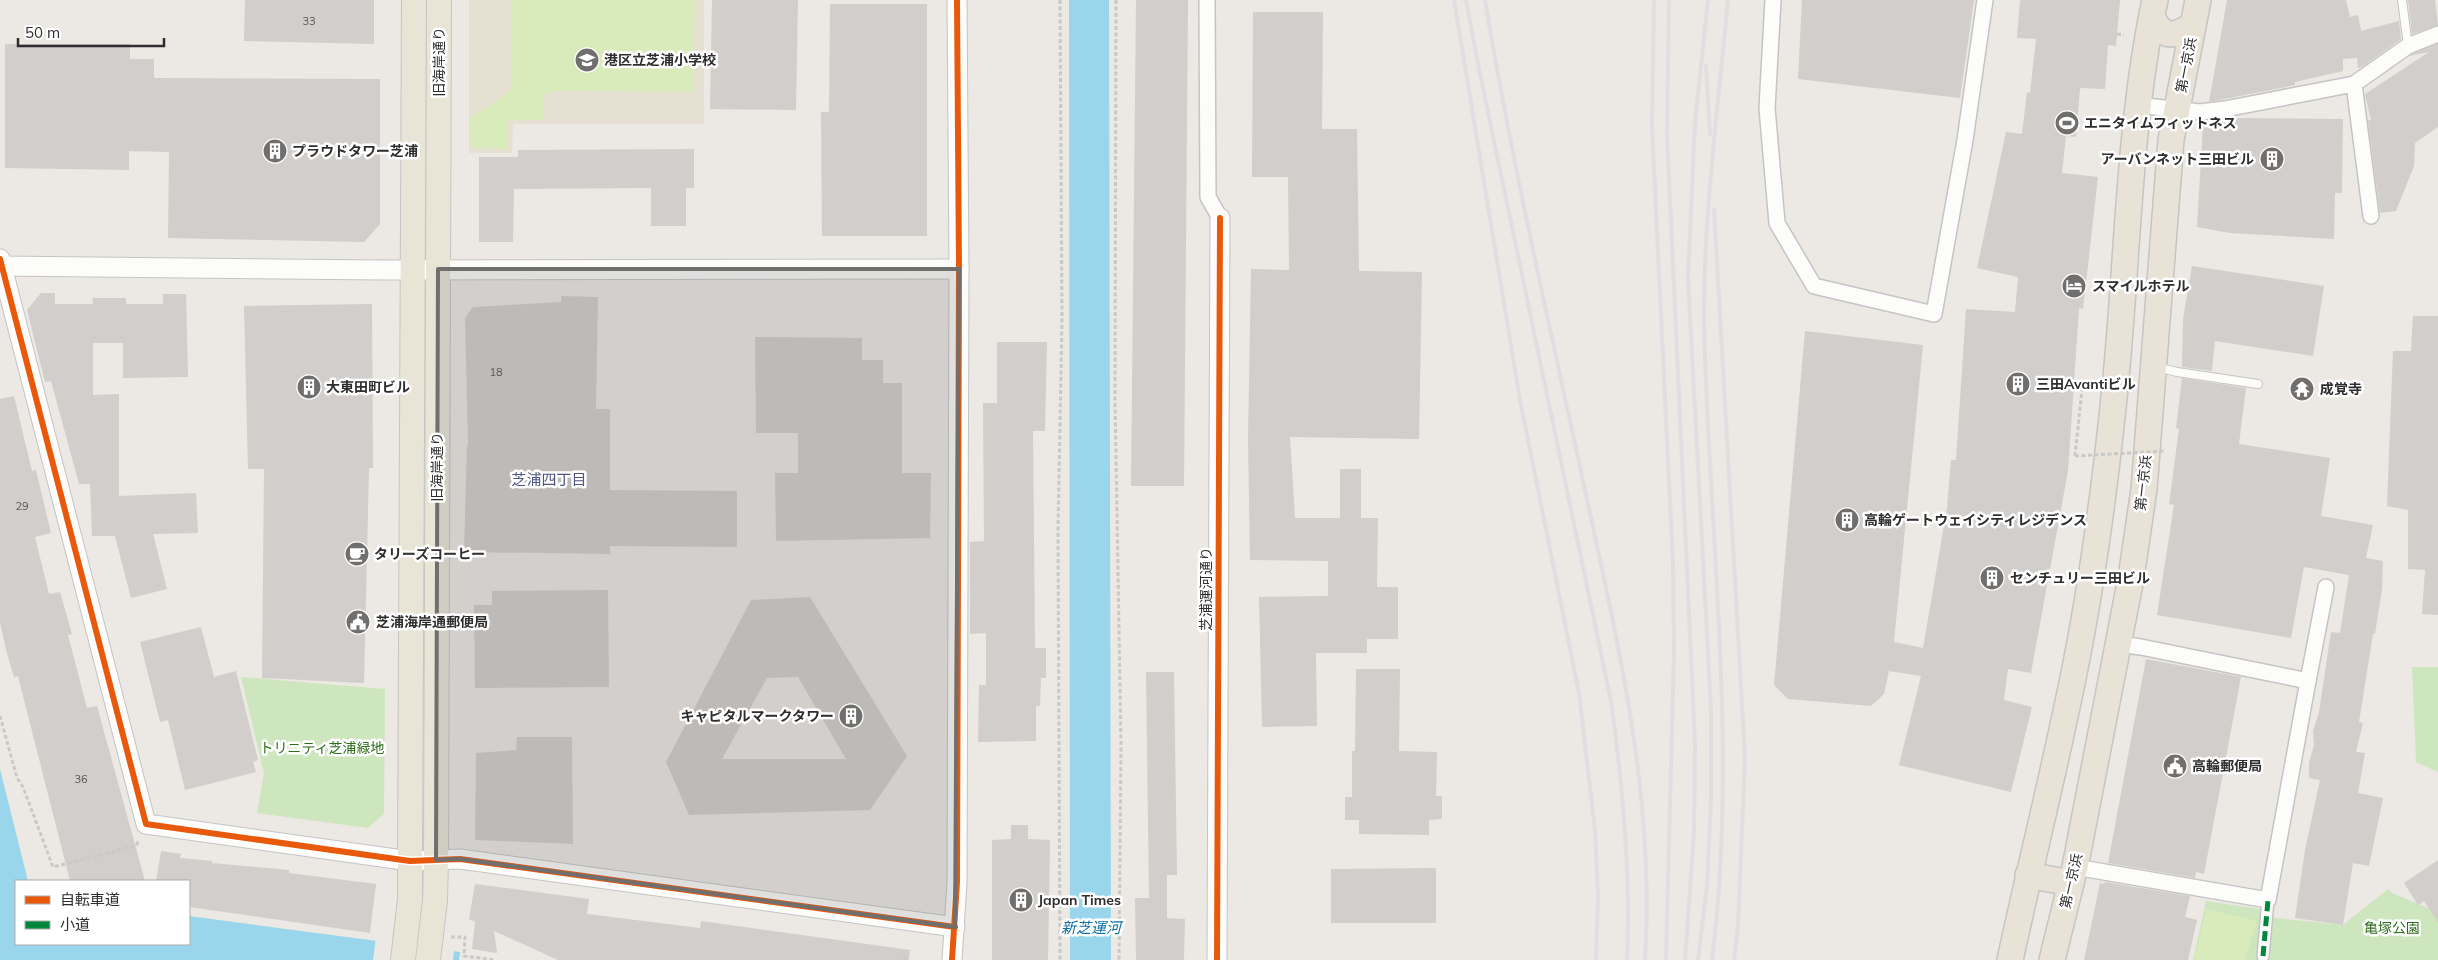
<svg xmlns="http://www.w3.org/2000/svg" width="2438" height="960" font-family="Mulish,'Noto Sans JP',sans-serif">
	<rect width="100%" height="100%" fill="#ece8e4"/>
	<polygon fill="#e6e0d3" points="469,0 704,0 704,124 513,124 512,153 469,153"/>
	<g fill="#cee6be">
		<polygon points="2412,667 2438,667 2438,772 2416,762"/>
		<polygon points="241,677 385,689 384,814 368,828 257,813 264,773"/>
		<polygon points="2388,889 2392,893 2438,912 2438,960 2193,960 2206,901 2260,909 2267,917 2343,925"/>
	</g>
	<g fill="#d9eabb">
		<polygon points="512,0 695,0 693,92 556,91 547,93 544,100 544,120 508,120 508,149 471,148 469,119 509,92 511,87"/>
		<polygon points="2206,909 2257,921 2245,960 2194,960"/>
	</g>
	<g fill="#99d6ec">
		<polygon points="1069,0 1109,0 1111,960 1070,960"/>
		<polygon points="0,769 28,881 16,881 16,944 189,944 189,916 460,952 459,960 0,960"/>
	</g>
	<polygon fill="#ece8e4" points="376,937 454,949 453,960 373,960"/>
	<g fill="#d1cecb" fill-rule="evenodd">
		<polygon points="245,0 374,0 374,44 244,41"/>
		<polygon points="712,0 798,0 796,110 710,109"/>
		<polygon points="1136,0 1188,0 1184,486 1131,486"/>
		<polygon points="1802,0 1974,0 1960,98 1798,79"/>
		<polygon points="2020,0 2120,0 2116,46 2108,45 2105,89 2080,88 2076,137 2066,136 2062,173 2098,177 2083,309 2079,308 2068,471 2031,673 2008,669 2004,700 2032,707 2011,792 1899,765 1921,676 1889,671 1884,694 1871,706 1788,699 1774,685 1805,331 1923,345 1894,642 1923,648 1947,508 1951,460 1956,460 1966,309 2015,312 2018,277 1977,268 2006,132 2022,134 2027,92 2030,93 2036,39 2017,38"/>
		<polygon points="2227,0 2346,0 2350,17 2358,15 2361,31 2399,21 2401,39 2362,67 2358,68 2357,58 2343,59 2343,71 2295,82 2295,85 2209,102"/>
		<polygon points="2408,0 2435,0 2438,25 2412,34"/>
		<polygon points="830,4 927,4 927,236 822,236 821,112 829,112"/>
		<polygon points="1253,12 1323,12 1322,129 1357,129 1359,271 1422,272 1419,439 1290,437 1295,518 1340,518 1340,469 1361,469 1361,518 1378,518 1377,587 1398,587 1398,639 1367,639 1367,653 1316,653 1317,726 1262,727 1259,597 1328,596 1328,561 1250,560 1248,439 1251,269 1289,270 1288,177 1252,177"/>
		<polygon points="5,44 130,44 130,59 154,59 154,78 380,79 380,224 364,242 168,238 169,152 129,151 129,170 5,168"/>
		<polygon points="2438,44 2438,127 2415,143 2414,166 2396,211 2380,213 2368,120 2371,120 2365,94 2429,52 2409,56 2412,54"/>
		<polygon points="2228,118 2343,119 2342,193 2335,193 2334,239 2230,233 2197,227 2203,125 2205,121"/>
		<polygon points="694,149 694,188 686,188 686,226 651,226 651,188 514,189 513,242 479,242 479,157 518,157 518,150"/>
		<polygon points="2192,266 2324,286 2313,356 2215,341 2212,371 2182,367 2183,319"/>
		<polygon points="41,293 55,293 55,304 93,304 92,298 126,298 126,304 163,304 163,294 186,294 188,377 123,378 123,343 93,343 93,395 119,394 119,496 196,493 198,533 153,534 167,589 131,598 115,536 92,536 90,484 79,484 51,381 45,382 27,310"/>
		<polygon points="561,296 598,297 596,409 610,409 610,490 737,491 737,547 610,546 610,554 464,552 467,445 468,445 465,318 473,307 561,302"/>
		<polygon points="372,304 373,468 369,468 364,683 262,678 264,469 248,469 244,306"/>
		<polygon points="2413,316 2438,316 2438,615 2422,614 2425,570 2408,569 2408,510 2387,506 2393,351 2411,351"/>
		<polygon points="755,337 862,338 862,360 883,360 883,383 902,383 902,473 931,473 930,538 776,541 775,473 798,473 798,433 756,433"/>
		<polygon points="997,342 1047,342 1045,431 1033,431 1035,648 1046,648 1046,678 1041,678 1040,706 1036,706 1036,741 978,742 979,685 986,685 986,633 970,634 970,542 984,541 983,403 997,403"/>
		<polygon points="2182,378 2246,388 2239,444 2330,458 2321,516 2373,525 2366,558 2383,561 2382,589 2375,634 2373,634 2359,722 2363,723 2356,752 2365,753 2358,793 2383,798 2369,866 2353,863 2343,925 2295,918 2305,850 2320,780 2309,778 2309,763 2314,745 2313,731 2319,712 2331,632 2340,633 2349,575 2304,567 2291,638 2157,615 2174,505 2169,504 2179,429 2176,428"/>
		<polygon points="14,396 32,471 36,470 51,533 35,537 49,594 60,592 72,634 68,635 87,708 97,706 145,881 70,881 18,676 14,677 6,650 0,622 0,399"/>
		<polygon points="608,590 609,687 475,688 474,605 492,605 492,591"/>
		<path d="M810,597l97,159 -37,54 -181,5 -23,-53 85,-162zM798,677l48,82h-124l45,-81z"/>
		<polygon points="201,627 214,677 236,671 258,760 253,762 256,772 185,790 168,720 160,722 140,642"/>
		<polygon points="2146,659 2241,677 2204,874 2196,872 2195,878 2108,863"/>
		<polygon points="1356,669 1400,669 1399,751 1437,752 1436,796 1442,796 1442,819 1429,820 1429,835 1359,834 1359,820 1345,820 1345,797 1352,797 1352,751 1355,751"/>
		<polygon points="1146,672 1174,672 1177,875 1167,875 1167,918 1185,919 1184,960 1136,960 1135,898 1149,898"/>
		<polygon points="517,737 572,737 573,844 475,840 476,753 516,750"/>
		<polygon points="1011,825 1028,825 1028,839 1050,840 1048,960 992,960 992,840 1011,839"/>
		<polygon points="161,851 181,854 180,858 212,861 212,863 289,870 289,873 376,884 370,933 189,907 189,881 156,881"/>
		<polygon points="2438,860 2438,922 2424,901 2418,905 2404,883"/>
		<polygon points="1436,868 1436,923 1331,923 1331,869"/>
		<polygon points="2105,882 2190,896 2185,917 2197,920 2188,960 2084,960 2100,883 2104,884"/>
		<polygon points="475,884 589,899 587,914 700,928 701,921 910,950 909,960 558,960 494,931 497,953 472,949 475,922 469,919"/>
	</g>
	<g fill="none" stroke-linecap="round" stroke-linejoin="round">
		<defs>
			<g id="service">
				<polyline points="2402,0 2408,46"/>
				<polyline points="2156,367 2177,372 2258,384"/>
			</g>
			<polyline id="pedestrian" points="2263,956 2268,900"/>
			<g id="minor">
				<polyline points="1207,0 1208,197 1220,218"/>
				<polyline points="1773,0 1767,108 1777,223 1814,286 1934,314 1965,140 1985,0"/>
				<polyline points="2354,84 2371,216"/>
				<polyline points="2137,105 2200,112 2225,109 2354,84 2408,46 2438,34"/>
				<polyline points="2308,681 2326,587"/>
				<polyline points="2075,867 2268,900 2308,681 2141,647 2118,644"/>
			</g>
			<g id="tertiary">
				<polyline points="0,259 146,824 410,861 460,859 955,927"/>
				<polyline points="0,266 384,270 959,269"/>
				<polyline points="952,960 957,882 959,269 957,0"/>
				<polyline points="1217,960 1220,218"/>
			</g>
			<g id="primary">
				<polyline points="403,960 410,899 410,861 414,0"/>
				<polyline points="428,960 435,900 436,860 439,0"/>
			</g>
			<g id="trunk">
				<path d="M2152,18c12,21 22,19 41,7"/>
				<polyline points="2028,875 2071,883"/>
				<path d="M2010,960c20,-92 43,-184 62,-277 20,-96 33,-196 43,-295 13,-129 13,-260 40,-388"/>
				<polyline points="2052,960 2075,867 2131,578 2144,489 2171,140 2198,0"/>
			</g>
		</defs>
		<use href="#service" stroke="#c5c4c5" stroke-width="10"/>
		<use href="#pedestrian" stroke="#c5c4c5" stroke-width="14"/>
		<use href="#minor" stroke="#c5c4c5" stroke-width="18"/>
		<use href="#tertiary" stroke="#c5c4c5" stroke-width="21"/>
		<use href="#primary" stroke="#c6c5c4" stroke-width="26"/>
		<use href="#trunk" stroke="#c6c5c4" stroke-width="28"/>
		<g stroke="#c9c9c8" stroke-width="3" stroke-dasharray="4 2.5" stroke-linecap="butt">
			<polyline points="1060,0 1062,320 1058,530 1060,960"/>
			<polyline points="1116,0 1115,398 1121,746 1119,960"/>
			<polyline points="2117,34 2124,35"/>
			<polyline points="2075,456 2082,389 2088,389"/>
			<polyline points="0,716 17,778 23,787 53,867 136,846 139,840"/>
			<polyline points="451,937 465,937 464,956 495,960"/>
			<polyline points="905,960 905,956"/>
		</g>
		<use href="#service" stroke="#fcfcfb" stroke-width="8"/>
		<use href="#pedestrian" stroke="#fcfcfb" stroke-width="11"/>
		<use href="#minor" stroke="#fcfcfb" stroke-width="15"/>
		<use href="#tertiary" stroke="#fcfcfb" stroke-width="19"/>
		<use href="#primary" stroke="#e8e4d6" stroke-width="24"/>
		<use href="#trunk" stroke="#e9e2d6" stroke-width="25"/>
		<g stroke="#dfdfe1" stroke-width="4">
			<polyline points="1454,0 1520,400 1579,693 1595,830 1598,895 1596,960"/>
			<path d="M1466,0l13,69 132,632c12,86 20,172 16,259"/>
			<path d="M1485,0c28,169 67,336 103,504 33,154 67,297 57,456"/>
			<polyline points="1654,0 1652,127 1673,564 1674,651 1666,960"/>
			<polyline points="1669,0 1667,135 1695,744 1694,833 1685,960"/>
			<polyline points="1706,66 1710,134"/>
			<polyline points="1714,209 1745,758 1738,927 1734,960"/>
			<polyline points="1698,960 1707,885 1711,801 1711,710 1688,278 1695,122 1708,0"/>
			<path d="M1712,960c25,-200 0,-403 -7,-603 -5,-120 12,-238 23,-357"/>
		</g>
		<polyline stroke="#c9c9c8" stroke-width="3" stroke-dasharray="4 2.5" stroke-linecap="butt" points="2075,456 2165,451"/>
		<polyline stroke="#00873e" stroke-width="5" stroke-dasharray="10 5" stroke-linecap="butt" points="2263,956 2268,900"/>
		<defs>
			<g id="cycleway">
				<polyline points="0,259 146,824 410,861 460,859 955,927"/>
				<polyline points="952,960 957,882 959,269 957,0"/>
				<polyline points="1217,960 1220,218"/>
			</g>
		</defs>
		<use href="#cycleway" stroke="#fff" stroke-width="9"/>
		<use href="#cycleway" stroke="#e8590c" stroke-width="6"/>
	</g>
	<path fill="#706f6e" fill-opacity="0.2" stroke="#706f6e" stroke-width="4" stroke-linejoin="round" d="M438,269h521l-4,658 -495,-68 -24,1z"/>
	<defs>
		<symbol id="school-disc" viewBox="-11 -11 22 22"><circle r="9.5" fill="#706f6e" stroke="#fff"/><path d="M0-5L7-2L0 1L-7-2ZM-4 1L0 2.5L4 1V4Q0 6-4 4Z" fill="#fff"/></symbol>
		<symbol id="stadium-disc" viewBox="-11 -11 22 22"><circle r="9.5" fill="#706f6e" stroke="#fff"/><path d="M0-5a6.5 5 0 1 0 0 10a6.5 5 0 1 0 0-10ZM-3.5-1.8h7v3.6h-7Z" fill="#fff"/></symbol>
		<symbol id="building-disc" viewBox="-11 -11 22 22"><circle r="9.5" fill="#706f6e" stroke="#fff"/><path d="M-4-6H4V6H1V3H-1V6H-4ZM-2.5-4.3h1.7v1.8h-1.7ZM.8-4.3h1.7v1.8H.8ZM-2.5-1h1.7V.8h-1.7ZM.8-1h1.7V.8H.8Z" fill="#fff"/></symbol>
		<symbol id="hotel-disc" viewBox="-11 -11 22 22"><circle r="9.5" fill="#706f6e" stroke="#fff"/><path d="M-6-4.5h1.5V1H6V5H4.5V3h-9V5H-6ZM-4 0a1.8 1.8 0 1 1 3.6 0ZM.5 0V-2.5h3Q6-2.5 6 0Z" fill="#fff"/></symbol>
		<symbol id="temple-disc" viewBox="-11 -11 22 22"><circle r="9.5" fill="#706f6e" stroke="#fff"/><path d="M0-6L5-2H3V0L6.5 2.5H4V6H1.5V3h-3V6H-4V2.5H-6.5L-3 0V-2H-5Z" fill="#fff"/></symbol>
		<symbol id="cafe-disc" viewBox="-11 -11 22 22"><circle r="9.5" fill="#706f6e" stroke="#fff"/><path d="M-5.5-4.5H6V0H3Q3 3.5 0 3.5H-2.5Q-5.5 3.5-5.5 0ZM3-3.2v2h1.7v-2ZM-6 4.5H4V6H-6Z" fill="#fff"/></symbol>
		<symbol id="civic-disc" viewBox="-11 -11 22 22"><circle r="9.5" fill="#706f6e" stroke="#fff"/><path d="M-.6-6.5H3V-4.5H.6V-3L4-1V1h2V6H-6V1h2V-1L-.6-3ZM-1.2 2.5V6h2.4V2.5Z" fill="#fff"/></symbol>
	</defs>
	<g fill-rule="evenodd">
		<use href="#school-disc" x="573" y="46" width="28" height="28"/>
		<use href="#stadium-disc" x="2053" y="109" width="28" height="28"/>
		<use href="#building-disc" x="261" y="137" width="28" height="28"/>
		<use href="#building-disc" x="2258" y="145" width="28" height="28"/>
		<use href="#hotel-disc" x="2060" y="272" width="28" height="28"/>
		<use href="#building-disc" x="2004" y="370" width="28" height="28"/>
		<use href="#building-disc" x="295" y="373" width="28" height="28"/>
		<use href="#temple-disc" x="2288" y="375" width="28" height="28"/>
		<use href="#building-disc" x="1833" y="506" width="28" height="28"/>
		<use href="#cafe-disc" x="343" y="540" width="28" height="28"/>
		<use href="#building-disc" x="1978" y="564" width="28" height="28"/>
		<use href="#civic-disc" x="344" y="608" width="28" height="28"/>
		<use href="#building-disc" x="837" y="702" width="28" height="28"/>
		<use href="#civic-disc" x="2161" y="752" width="28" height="28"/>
		<use href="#building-disc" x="1007" y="886" width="28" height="28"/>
	</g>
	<g text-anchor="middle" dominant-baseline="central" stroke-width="5" stroke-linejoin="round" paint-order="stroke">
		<g font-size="11" fill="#585857">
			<text x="309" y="21">33</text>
			<text x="496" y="372">18</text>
			<text x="22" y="506">29</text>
			<text x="81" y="779">36</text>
		</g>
		<g font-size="14" font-weight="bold" fill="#2e2e2e" stroke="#fff" text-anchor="start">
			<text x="604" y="60">港区立芝浦小学校</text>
			<text x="2084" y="123">エニタイムフィットネス</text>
			<text x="292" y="151">プラウドタワー芝浦</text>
			<text x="2254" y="159" text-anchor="end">アーバンネット三田ビル</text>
			<text x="2092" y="286">スマイルホテル</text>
			<text x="2036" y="384">三田Avantiビル</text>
			<text x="326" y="387">大東田町ビル</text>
			<text x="2320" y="389">成覚寺</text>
			<text x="1864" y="520">高輪ゲートウェイシティレジデンス</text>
			<text x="374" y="554">タリーズコーヒー</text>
			<text x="2010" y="578">センチュリー三田ビル</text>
			<text x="376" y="622">芝浦海岸通郵便局</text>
			<text x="834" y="716" text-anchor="end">キャピタルマークタワー</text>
			<text x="2192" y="766">高輪郵便局</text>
			<text x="1038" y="900">Japan Times</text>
		</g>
		<g font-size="14" fill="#2e2e2e" stroke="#fff">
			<text transform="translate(439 62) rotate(-90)">旧海岸通り</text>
			<text transform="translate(2186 65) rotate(-79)">第一京浜</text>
			<text transform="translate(437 467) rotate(-90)">旧海岸通り</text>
			<text transform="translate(2143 483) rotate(-84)">第一京浜</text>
			<text transform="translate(1206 589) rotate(-90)">芝浦運河通り</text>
			<text transform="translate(2071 881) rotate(-77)">第一京浜</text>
		</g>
		<g font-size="14" fill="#2c6e1b" stroke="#fff">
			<text x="322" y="748">トリニティ芝浦緑地</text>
			<text x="2392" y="928">亀塚公園</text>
		</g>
		<g font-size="15" fill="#4d5680" stroke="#fff">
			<text x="549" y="479">芝浦四丁目</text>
		</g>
		<g font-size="15" font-style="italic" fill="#0d6fa3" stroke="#fff">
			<text x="1091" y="927">新芝運河</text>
		</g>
	</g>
	<rect x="15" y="880" width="175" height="65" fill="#ffffff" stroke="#ababab"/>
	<rect x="25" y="896" width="25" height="8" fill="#e8590c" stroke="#ababab"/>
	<text x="60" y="905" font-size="15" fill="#2e2e2e">自転車道</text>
	<rect x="25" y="921" width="25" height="8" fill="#00873e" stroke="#ababab"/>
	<text x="60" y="930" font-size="15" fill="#2e2e2e">小道</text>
	<path d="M18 38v8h146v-8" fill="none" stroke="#2e2e2e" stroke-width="2.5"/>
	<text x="25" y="38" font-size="15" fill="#2e2e2e" stroke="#ffffff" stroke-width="4" paint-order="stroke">50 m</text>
</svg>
